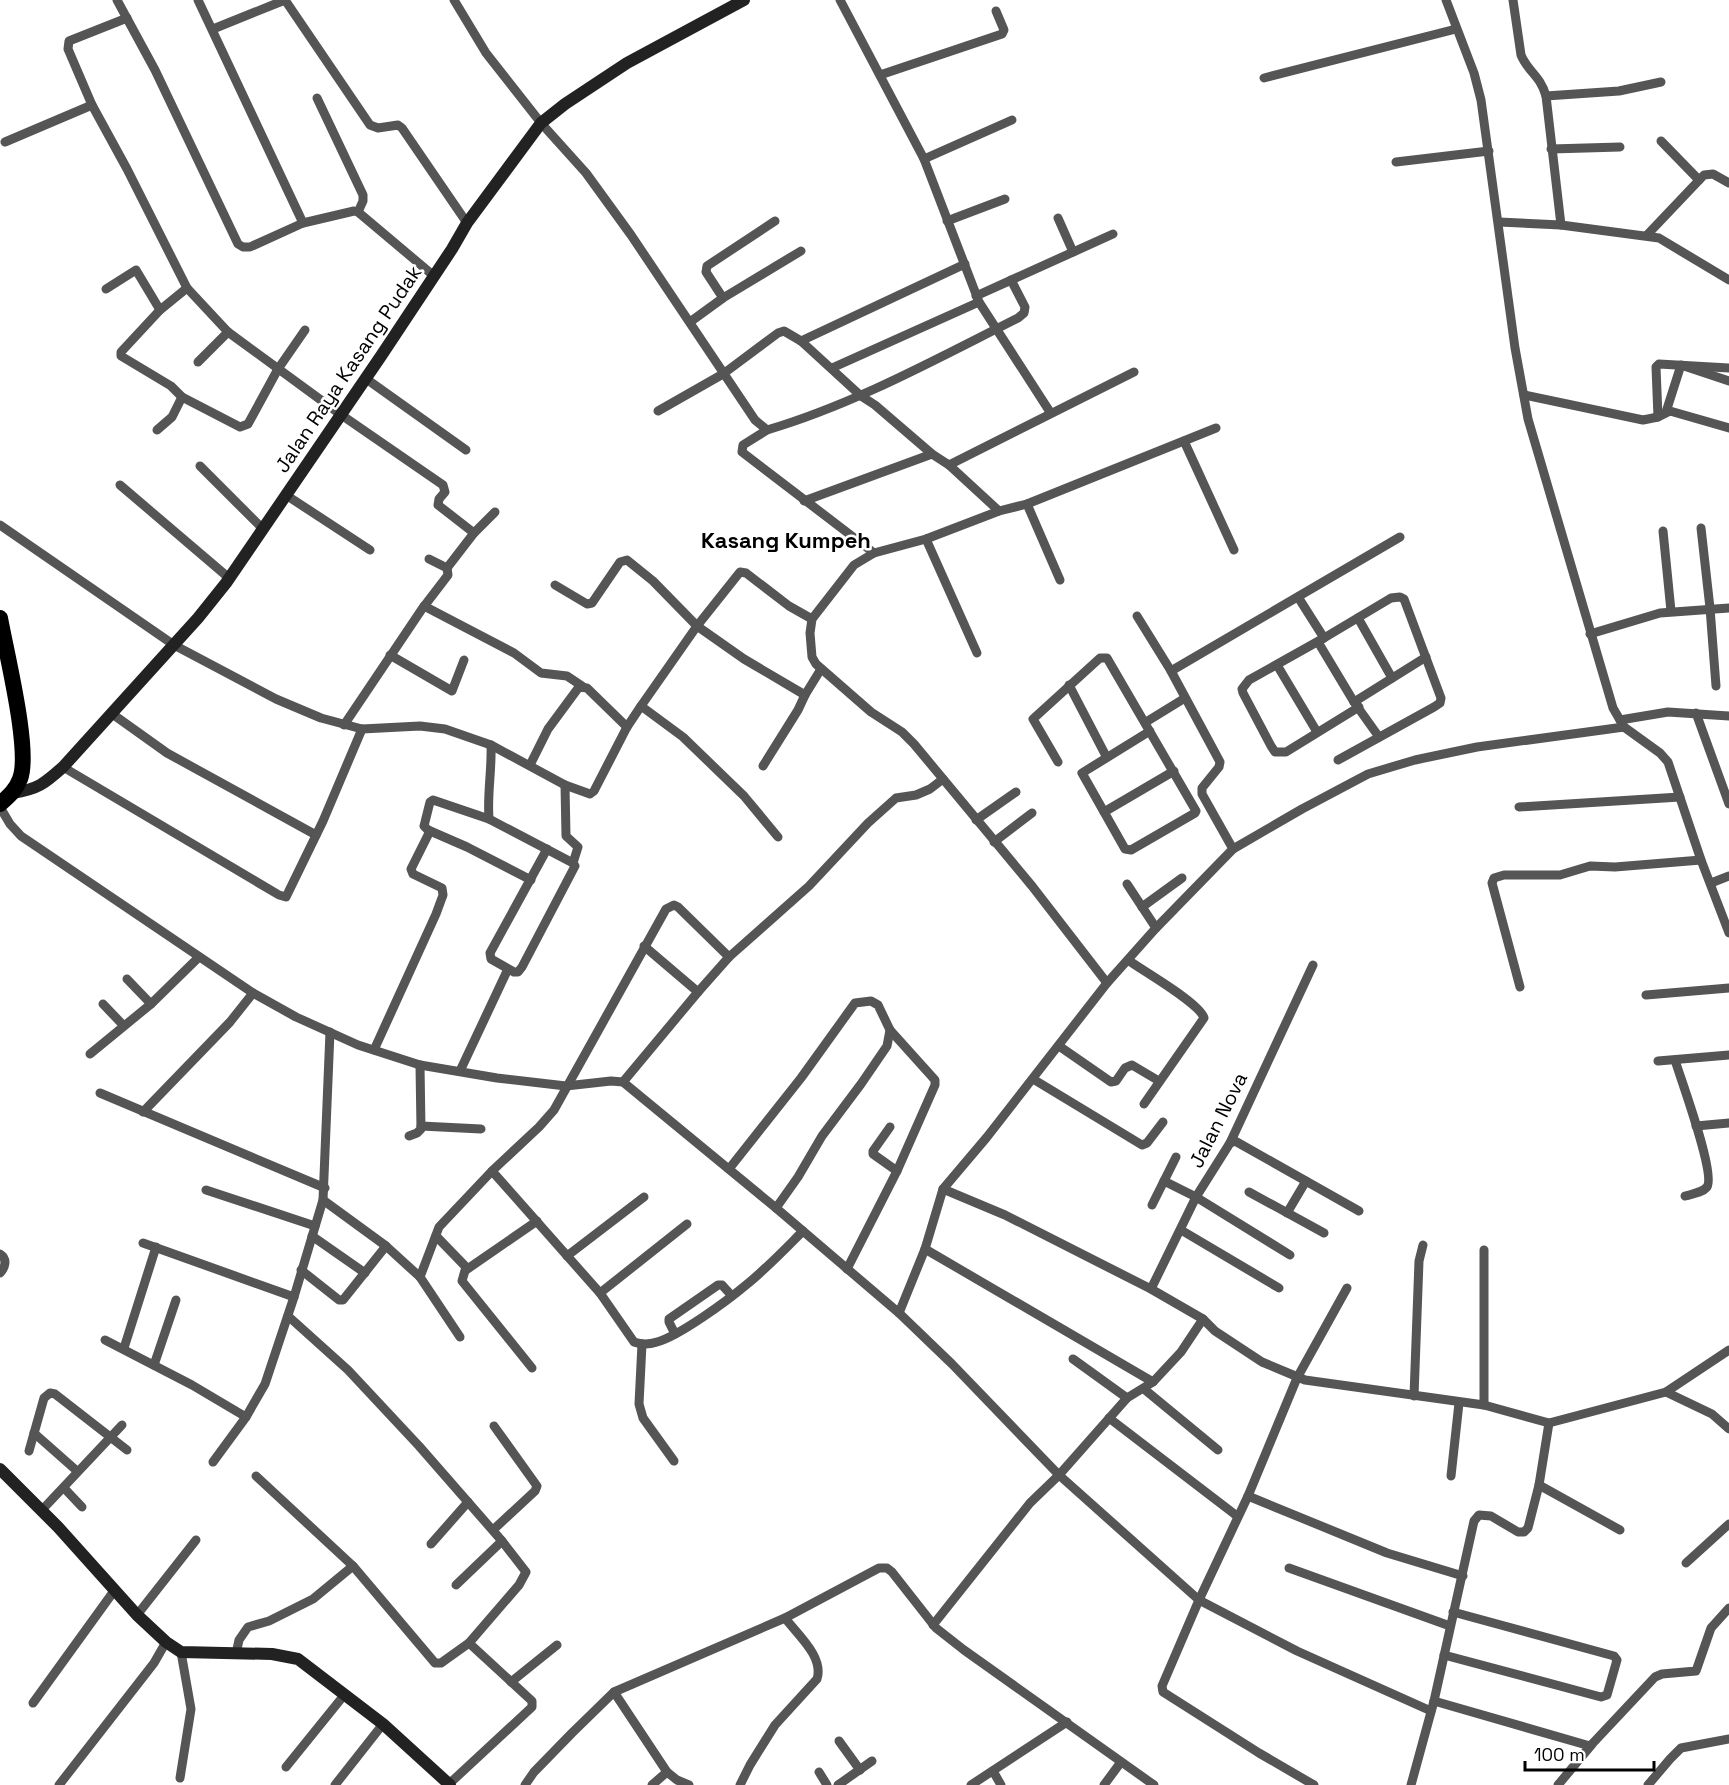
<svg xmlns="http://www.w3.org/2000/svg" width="1729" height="1785" font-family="'Space Grotesk',sans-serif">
	<rect width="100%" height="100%" fill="#fff"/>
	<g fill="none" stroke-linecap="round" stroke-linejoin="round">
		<g stroke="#555" stroke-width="9">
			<polyline points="117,0 155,70 238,244 243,247 250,247 303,223 354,211 358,212 434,276"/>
			<polyline points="198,0 303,223"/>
			<path d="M454,0l32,53 55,70 45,50 45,62 124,185 12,10c88,-26 169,-71 251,-112l6,-5 1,-6 -14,-27"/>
			<polyline points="840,0 924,159 979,302 1050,412"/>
			<polyline points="1446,0 1474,73 1481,100 1515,348 1528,419 1613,708 1624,727"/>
			<path d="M1513,0l8,55c7,17 19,20 25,41l15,129"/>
			<polyline points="127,18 69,41 68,49 92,105 127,169 187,288 228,332 340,414 443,485 445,492 439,499 438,505 474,533"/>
			<polyline points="213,29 285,0 370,125 378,128 398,125 402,128 467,223"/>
			<polyline points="880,75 1002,34 1004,30 996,11"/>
			<polyline points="1264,78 1456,29"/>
			<polyline points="1546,96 1619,91 1661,82"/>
			<polyline points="317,98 363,195 363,201 358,212"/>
			<polyline points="1661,141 1699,180"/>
			<polyline points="5,142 92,105"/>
			<polyline points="1551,149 1620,147"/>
			<polyline points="924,159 1012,120"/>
			<polyline points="1396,162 1489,151"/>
			<polyline points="1058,218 1073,252"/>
			<polyline points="947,221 1005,199"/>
			<polyline points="1499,222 1561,225 1659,238 1729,280"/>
			<polyline points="1647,235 1704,175 1713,174 1729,183"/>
			<polyline points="187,288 160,310 121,352 121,356 171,386 182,397 240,427 248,424 278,369 305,330"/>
			<polyline points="106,289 136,270 160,310"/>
			<polyline points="976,296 1113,234"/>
			<polyline points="723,298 706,272 707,266 775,221"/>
			<polyline points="690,322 723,298 801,251"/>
			<polyline points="801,341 965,264"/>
			<polyline points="198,362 228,332"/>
			<polyline points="832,368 979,302"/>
			<polyline points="365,378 466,450"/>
			<polyline points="1524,395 1643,420 1658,417 1670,411 1729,428"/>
			<polyline points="658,411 723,374 778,333 784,331 801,341 861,396 875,405 932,454 949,465 999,511"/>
			<polyline points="1666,412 1681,365 1729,381"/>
			<polyline points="1658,417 1656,367 1659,364 1729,368"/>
			<polyline points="157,430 172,417 182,397"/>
			<polyline points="767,430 743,445 742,452 874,553"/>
			<polyline points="1184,441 1234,550"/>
			<polyline points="949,465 1134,372"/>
			<polyline points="200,466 263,529"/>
			<polyline points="120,485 229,578"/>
			<polyline points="286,495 370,550"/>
			<polyline points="804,501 932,454"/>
			<polyline points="1027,504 1060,580"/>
			<polyline points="0,525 174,645 276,699 321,718 362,729 420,726 445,729 491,745 565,785 590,794 594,791 627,727 641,706"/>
			<polyline points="1701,528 1710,608 1716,686"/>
			<polyline points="1663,531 1671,611"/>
			<polyline points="926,539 977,653"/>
			<polyline points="447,568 474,533 495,512"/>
			<polyline points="555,585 587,604 592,603 620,562 627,560 653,581 697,626 744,659 805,695 821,669"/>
			<polyline points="1298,597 1324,638 1249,680 1242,689 1243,693 1271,746 1275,752 1286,752 1359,707"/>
			<polyline points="424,606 514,653 541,673 567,676 582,686"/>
			<polyline points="1137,616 1171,671"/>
			<polyline points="1358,618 1392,678"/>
			<polyline points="1590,634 1660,613 1729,608"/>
			<polyline points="1324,638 1391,598 1400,597 1404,599 1441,698 1440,703 1434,707 1338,760"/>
			<polyline points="1318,642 1354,702 1379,737"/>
			<polyline points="390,655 452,691 464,660"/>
			<polyline points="1277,665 1317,732"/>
			<polyline points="1069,685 1106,756"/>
			<polyline points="1354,702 1426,657"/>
			<polyline points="111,713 167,753 316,835"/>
			<polyline points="1696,713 1729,804"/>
			<polyline points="1620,720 1668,712 1729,716"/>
			<polyline points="1146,722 1185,698"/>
			<polyline points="344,725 422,609 448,575 447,568 429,559"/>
			<polyline points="1058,762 1033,719 1100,658 1107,658 1196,811 1195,813 1131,850 1125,849 1082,773 1150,731"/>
			<polyline points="530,765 548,729 579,687 587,688 627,727"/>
			<polyline points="763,766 798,710 805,695"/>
			<polyline points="63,767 279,895 286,897 323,821 362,729"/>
			<polyline points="0,807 10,824 21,836 253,993 296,1017 358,1045 420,1065 497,1078 566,1086 611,1081 623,1082 776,1208 899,1313 952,1364 1059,1475 1199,1600 1162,1686 1163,1692 1259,1753 1314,1785"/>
			<polyline points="1519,807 1680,797"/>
			<polyline points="1104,812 1174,771"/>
			<path d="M489,819c-2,-25 3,-49 2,-74"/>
			<polyline points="976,820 1016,792"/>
			<polyline points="778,837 744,796 683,737 641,706 697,626 740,572 746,573 789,606 812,619"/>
			<polyline points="994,842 1032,813"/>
			<polyline points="547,849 490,953 491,959 514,972 518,972 522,967 575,866 573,863 578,847 566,836 565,785"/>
			<polyline points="1233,849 1202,794 1202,788 1219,767 1220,762 1171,671 1400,537"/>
			<polyline points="531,880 467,847 428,830 424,826 430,802 433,800 489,819 573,863"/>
			<polyline points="1711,883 1729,876"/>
			<polyline points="1127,884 1156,928"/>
			<polyline points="1142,907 1182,878"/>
			<polyline points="644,946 698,992"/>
			<path d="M729,957l-51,-50 -4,-2 -8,4 -112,201 -15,17 -47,44 108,122 34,49c8,3 14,3 23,0 22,-6 70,-41 89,-57 20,-16 39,-36 57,-54"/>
			<path d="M1128,960c15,11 72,43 76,58l-60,86"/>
			<polyline points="127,979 151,1004"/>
			<polyline points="1107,983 1032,886 914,744 902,732 871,712 816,664 812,657 810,633 812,619 854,565 874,553 926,539 999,511 1027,504 1216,428"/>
			<polyline points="1520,987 1492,883 1494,878 1504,875 1560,875 1590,866 1615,867 1701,860"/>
			<polyline points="1646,995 1729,988"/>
			<polyline points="103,1004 123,1025"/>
			<polyline points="890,1030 935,1080 935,1085 897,1171"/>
			<polyline points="1059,1046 1111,1082 1116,1081 1125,1068 1132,1065 1159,1081"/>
			<polyline points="374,1050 436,914 443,895 442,888 413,874 411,869 430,831"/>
			<polyline points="90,1054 151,1004 199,957"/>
			<path d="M1675,1060c6,20 41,114 32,127 -5,6 -15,7 -22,9"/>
			<polyline points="1658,1061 1729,1055"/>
			<polyline points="460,1071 508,969"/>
			<polyline points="1033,1079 1142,1145 1147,1143 1163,1122"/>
			<polyline points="623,1082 698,992 729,957 809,886 868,823 896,798 916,795 930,789 943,779"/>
			<polyline points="100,1093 325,1188"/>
			<polyline points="143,1112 230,1022 253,993"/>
			<polyline points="421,1126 481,1129"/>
			<polyline points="1696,1126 1729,1123"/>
			<polyline points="409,1136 417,1133 421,1129 420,1065"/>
			<polyline points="1230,1143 1235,1141 1359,1211"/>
			<polyline points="729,1169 801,1078 855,1003 871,1001 878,1005 890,1030 887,1046 861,1084 822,1136 798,1177 776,1208"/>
			<polyline points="1164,1181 1196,1197 1290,1255"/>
			<polyline points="943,1189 1005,1215 1151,1289 1203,1319 1215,1331 1262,1362 1305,1380 1484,1405 1549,1423 1666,1392 1729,1350"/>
			<polyline points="206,1190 315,1226"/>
			<polyline points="1249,1192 1324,1233"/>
			<polyline points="1152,1205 1176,1157"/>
			<polyline points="1287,1213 1306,1181"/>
			<polyline points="1181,1230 1279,1288"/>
			<polyline points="312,1236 365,1273"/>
			<polyline points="436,1236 466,1267 462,1281 532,1368"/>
			<polyline points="143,1243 294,1297"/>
			<polyline points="386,1246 420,1277 439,1227 492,1171"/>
			<polyline points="925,1249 1153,1382"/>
			<polyline points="1484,1250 1484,1405"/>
			<path d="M0,1254c8,5 5,14 0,19"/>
			<polyline points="567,1256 644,1197"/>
			<polyline points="847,1269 897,1171 873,1154 873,1151 890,1127"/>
			<polyline points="301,1270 339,1300 343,1300 386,1246 323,1200"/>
			<polyline points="466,1270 537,1221"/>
			<polyline points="420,1277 460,1337"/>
			<polyline points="1347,1288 1297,1378 1248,1496 1199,1600 1297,1651 1431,1711"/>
			<polyline points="1151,1289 1196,1197 1230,1143 1313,965"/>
			<polyline points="600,1293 687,1224"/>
			<polyline points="899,1313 925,1249 943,1189 987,1137 1107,983 1156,928 1233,849 1302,809 1368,774 1415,760 1477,747 1624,727 1660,753 1668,762 1701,860 1729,933"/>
			<polyline points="288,1316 348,1370 419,1446 502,1541 526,1572 519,1585 469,1643 532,1701 532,1707 449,1784"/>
			<polyline points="675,1334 669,1322 669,1319 718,1285 722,1285 732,1296"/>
			<polyline points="105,1340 192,1385 246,1417"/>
			<polyline points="642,1344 639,1404 643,1418 674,1461"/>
			<polyline points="124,1348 156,1247"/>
			<polyline points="1073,1359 1127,1398"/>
			<polyline points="154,1365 176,1300"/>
			<polyline points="1144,1389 1218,1450"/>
			<polyline points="1666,1392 1712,1414 1729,1429"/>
			<polyline points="1414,1396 1419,1261 1423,1245"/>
			<polyline points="1109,1418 1237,1516"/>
			<polyline points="34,1433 77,1471"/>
			<polyline points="29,1451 44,1398 50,1393 55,1394 127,1450"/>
			<polyline points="213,1462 246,1417 265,1384 294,1297 323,1200 330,1032"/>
			<polyline points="256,1476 353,1566 435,1663 441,1663 469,1643"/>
			<polyline points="1451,1476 1459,1403"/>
			<polyline points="1539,1485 1620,1530"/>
			<polyline points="64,1488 82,1507"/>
			<polyline points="1248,1496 1387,1553 1463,1576"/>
			<polyline points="41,1511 122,1425"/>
			<polyline points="493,1530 535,1491 537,1486 494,1426"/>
			<polyline points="431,1544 468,1502"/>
			<polyline points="1686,1563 1729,1524"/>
			<polyline points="1289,1568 1450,1626"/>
			<polyline points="456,1585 502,1541"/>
			<polyline points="137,1615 196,1540"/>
			<polyline points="933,1625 1030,1503 1059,1475 1127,1398 1153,1382 1181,1352 1203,1319"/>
			<polyline points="236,1654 239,1640 248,1627 269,1621 313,1599 353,1566"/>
			<polyline points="1444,1655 1601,1697 1607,1695 1617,1660 1614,1656 1453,1612"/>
			<polyline points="511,1682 557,1645"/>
			<polyline points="614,1692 667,1772 677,1780 689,1785"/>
			<polyline points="1434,1701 1590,1746"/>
			<polyline points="33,1703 114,1591"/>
			<polyline points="839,1741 860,1770"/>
			<polyline points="286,1767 345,1694"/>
			<polyline points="993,1771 1001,1785"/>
			<polyline points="819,1772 827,1785"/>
			<polyline points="180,1778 191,1709 181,1652"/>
			<polyline points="59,1785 154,1663 166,1642"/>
			<polyline points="335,1785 383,1724"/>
			<polyline points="525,1785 534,1772 572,1733 614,1692 785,1618 879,1568 887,1568 892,1572 936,1628 964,1650 1154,1785"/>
			<polyline points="652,1785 667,1772"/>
			<path d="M740,1785l10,-20 25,-40 42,-46c7,-22 -19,-44 -32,-61"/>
			<polyline points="838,1785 872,1761"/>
			<polyline points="971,1785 1067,1722"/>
			<polyline points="1104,1785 1121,1762"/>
			<polyline points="1411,1785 1434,1701 1474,1521 1479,1515 1491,1516 1518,1532 1524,1532 1528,1528 1539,1485 1549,1423"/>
			<polyline points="1558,1785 1593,1743 1655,1677 1662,1674 1696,1671 1711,1628 1729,1608"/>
			<polyline points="1648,1785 1670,1759 1681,1748 1729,1739"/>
		</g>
		<g stroke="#222" stroke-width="12">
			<path d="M13,793c25,-4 31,-9 50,-26l135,-149 28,-35 155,-227 71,-107 15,-26 74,-100 24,-19 62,-41 117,-63"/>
			<polyline points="0,1469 58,1527 137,1615 166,1642 181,1652 272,1654 298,1659 383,1724 450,1785"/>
		</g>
		<path stroke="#000" stroke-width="16" d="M0,618c6,34 31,133 20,161 -4,11 -11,17 -20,25"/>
	</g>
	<g text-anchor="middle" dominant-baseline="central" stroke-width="5" stroke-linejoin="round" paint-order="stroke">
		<g font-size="20" fill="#000" stroke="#fff">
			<text transform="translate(348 369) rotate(-56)">Jalan Raya Kasang Pudak</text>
			<text transform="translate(1218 1120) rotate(-63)">Jalan Nova</text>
		</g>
		<g font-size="22" font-weight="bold" fill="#000" stroke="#fff">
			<text x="786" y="540">Kasang Kumpeh</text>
		</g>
	</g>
	<path d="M1525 1761v9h129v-9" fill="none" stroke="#000000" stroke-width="3"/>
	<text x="1534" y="1761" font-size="18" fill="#000000" stroke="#ffffff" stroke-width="4.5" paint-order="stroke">100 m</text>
</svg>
